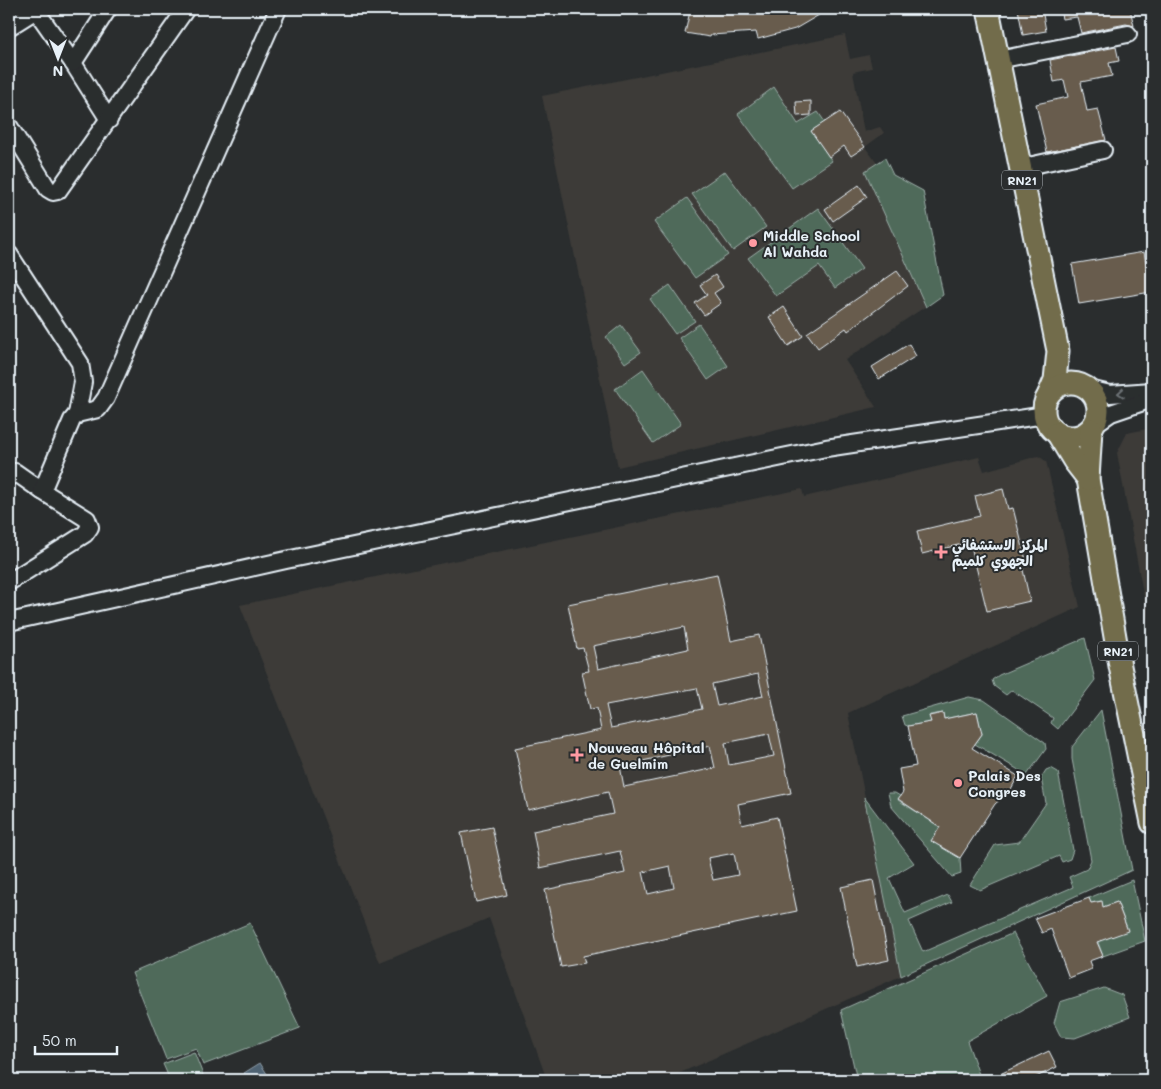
<svg xmlns="http://www.w3.org/2000/svg" width="1161" height="1089" font-family="Mali,'Playpen Sans Arabic',sans-serif">
	<rect width="100%" height="100%" fill="#2a2d2e"/>
	<filter id="ink" filterUnits="userSpaceOnUse"><feTurbulence type="fractalNoise" baseFrequency=".02" numOctaves="2"/><feDisplacementMap in="SourceGraphic" scale="10" xChannelSelector="R" yChannelSelector="G"/><feConvolveMatrix kernelMatrix="1 2 1 2 8 2 1 2 1" color-interpolation-filters="sRGB"/></filter>
	<g filter="url(#ink)">
		<g fill="#3c3b38">
			<polygon points="845,35 850,59 869,55 872,68 853,72 864,132 880,127 884,133 865,147 877,163 885,158 893,175 923,191 943,295 845,360 876,407 618,467 542,96"/>
			<polygon points="1152,428 1152,641 1117,453 1127,433"/>
			<polygon points="1038,456 1046,461 1080,607 848,713 901,976 664,1080 547,1080 489,918 380,963 240,605 802,489 804,497 979,457 984,471"/>
		</g>
		<g fill="#506b5a" stroke="#9caea9">
			<polygon points="774,87 798,124 818,112 825,122 811,131 832,161 792,188 738,114"/>
			<polygon points="885,158 893,175 923,191 943,295 926,307 865,171"/>
			<polygon points="725,171 766,227 733,251 692,194"/>
			<polygon points="687,198 728,255 695,278 654,222"/>
			<polygon points="818,208 862,269 835,288 819,266 776,296 748,258"/>
			<polygon points="670,285 695,321 675,334 650,299"/>
			<polygon points="699,324 728,366 708,380 679,338"/>
			<polygon points="621,325 641,352 625,363 606,337"/>
			<polygon points="643,369 681,424 653,443 615,389"/>
			<polygon points="1085,638 1095,680 1058,729 1051,723 1053,718 1012,690 1006,695 994,686 992,680 999,675"/>
			<polygon points="969,697 984,700 1045,743 1046,749 1027,775 975,744 982,734 977,712 944,719 943,713 930,715 931,722 908,726 905,725 902,716"/>
			<polygon points="1101,710 1132,870 901,976 864,797 914,863 889,878 905,913 948,895 952,902 909,921 923,952 1073,887 1069,877 1087,869 1091,860 1072,759 1072,747"/>
			<polygon points="1051,768 1058,772 1073,850 1070,859 1062,862 1059,856 980,890 970,885 995,845 1019,842 1046,803 1041,778 1046,770"/>
			<polygon points="888,793 895,793 900,796 898,800 940,827 931,841 960,858 961,874 952,877 891,806"/>
			<polygon points="1132,880 1145,941 1103,956 1096,937 1128,930 1117,902 1103,907 1101,901 1091,903 1089,898"/>
			<polygon points="250,923 300,1028 203,1065 196,1048 166,1059 132,973"/>
			<polygon points="1013,933 1047,996 967,1041 981,1080 857,1080 841,1010"/>
			<polygon points="1104,988 1122,995 1130,1017 1075,1038 1061,1037 1054,1023 1060,1002"/>
			<polygon points="194,1052 205,1080 170,1080 163,1064"/>
		</g>
		<polygon fill="#506473" stroke="#8d9ca8" points="260,1063 269,1077 265,1080 249,1080 244,1073"/>
		<g fill="#675c4e" stroke="#e8f1f8" fill-rule="evenodd">
			<polygon points="713,9 814,9 819,15 795,29 758,39 756,32 711,35 710,37 685,33 690,11 712,13"/>
			<polygon points="1018,9 1042,9 1046,31 1023,35"/>
			<polygon points="1060,9 1130,9 1134,26 1126,24 1081,33 1077,17 1062,19"/>
			<polygon points="1116,47 1119,61 1109,63 1112,76 1081,82 1087,111 1098,109 1106,140 1047,152 1036,104 1068,97 1064,80 1054,82 1050,60"/>
			<polygon points="811,101 811,115 797,116 796,102"/>
			<polygon points="840,112 865,147 851,156 844,146 829,157 811,131"/>
			<polygon points="859,185 867,197 833,221 825,209"/>
			<polygon points="1144,252 1151,292 1079,304 1072,264"/>
			<polygon points="897,271 908,286 848,331 846,328 818,348 807,333"/>
			<polygon points="715,275 723,287 714,293 721,303 704,315 695,303 707,295 700,285"/>
			<polygon points="784,307 803,336 788,346 769,317"/>
			<polygon points="909,344 916,356 879,379 872,367"/>
			<polygon points="1003,489 1008,509 1013,508 1026,560 1021,561 1030,601 987,611 970,542 922,554 917,531 980,516 975,496"/>
			<path d="M717,574l14,67 28,-6 32,158 -53,11 4,21 35,-8 20,94 -214,45 2,7 -24,4 -16,-77 80,-17 -5,-22 -80,17 -7,-37 80,-17 -5,-22 -80,18 -13,-62 86,-18 -4,-22 -7,1 -8,-37 7,-1 -6,-23 -6,1 -9,-45zM684,627l4,22 -90,20 -5,-23zM758,674l5,22 -46,10 -5,-22zM697,688l5,21 -91,19 -5,-23zM769,734l5,22 -45,9 -4,-22zM710,746l5,22 -91,19 -4,-21zM734,853l4,22 -25,5 -5,-22zM670,866l4,22 -26,6 -5,-22z"/>
			<polygon points="977,712 982,734 972,748 1018,776 1010,791 995,804 960,858 931,841 940,827 898,799 903,792 899,769 916,766 908,726 931,722 929,716 943,713 944,719"/>
			<polygon points="492,827 507,895 476,902 461,833"/>
			<polygon points="873,880 889,960 857,967 841,887"/>
			<polygon points="1089,898 1091,903 1102,901 1103,907 1117,902 1128,931 1097,942 1103,956 1089,961 1092,969 1069,978 1051,929 1042,933 1035,918"/>
			<polygon points="1049,1051 1057,1067 1030,1080 1003,1080 1000,1074"/>
		</g>
		<g fill="none" stroke-linecap="round" stroke-linejoin="round">
			<defs>
				<g id="minor">
					<polyline points="35,9 73,63 109,120"/>
					<polyline points="9,27 36,10"/>
					<polyline points="998,60 1128,34"/>
					<polyline points="73,63 108,9"/>
					<polyline points="9,126 48,189 53,192 58,191 186,9"/>
					<polyline points="1019,168 1103,150"/>
					<polyline points="9,254 80,363 83,382 77,414"/>
					<polyline points="1089,389 1110,394 1152,391"/>
					<polyline points="1095,424 1111,413 1152,399"/>
					<polyline points="9,477 15,472 42,491"/>
					<polyline points="9,582 85,534 90,527 87,519 42,491 72,420 77,414 98,409 106,398 278,9"/>
					<polyline points="9,622 286,560 826,448 1045,415"/>
				</g>
				<g id="major">
					<polyline points="988,9 1058,351 1055,380 1049,394"/>
					<circle cx="1071" cy="410" r="27"/>
					<polyline points="1091,429 1088,479 1120,666 1152,823"/>
					<polyline points="1057,433 1074,461 1088,479"/>
				</g>
			</defs>
			<use href="#minor" stroke="#e8f1f8" stroke-width="20"/>
			<use href="#major" stroke="#e8f1f8" stroke-width="25"/>
			<use href="#minor" stroke="#2a2d2e" stroke-width="16"/>
			<use href="#major" stroke="#726c4b" stroke-width="21"/>
		</g>
		<defs><path id="oneway-chevron" d="M-2-3.5L2.5 0L-2 3.5" fill="none" stroke-width="1.6" stroke-linecap="round" stroke-linejoin="round" transform="scale(1.25)"/></defs>
		<use stroke="#6c7275" href="#oneway-chevron" transform="translate(1121 393) rotate(175)"/>
	</g>
	<g fill="#ff9aa2" stroke="#2a2d2e" stroke-width="2">
		<circle cx="753" cy="243" r="5"/>
		<path d="M938.5 544.5h5v5h5v5h-5v5h-5v-5h-5v-5h5z"/>
		<path d="M574.5 747.5h5v5h5v5h-5v5h-5v-5h-5v-5h5z"/>
		<circle cx="958" cy="783" r="5"/>
	</g>
	<g text-anchor="middle" dominant-baseline="central" stroke-width="4" stroke-linejoin="round" paint-order="stroke">
		<g fill="#2a2d2e" stroke="#afb6bb" stroke-width="1">
			<rect x="1002" y="170.5" width="40" height="19" rx="4"/>
			<rect x="1098" y="641.5" width="40" height="19" rx="4"/>
		</g>
		<g font-size="12" font-weight="bold" fill="#e8f1f8">
			<text x="1022" y="180">RN21</text>
			<text x="1118" y="651">RN21</text>
		</g>
		<g font-size="14" font-weight="bold" fill="#e8f1f8" stroke="#2a2d2e" text-anchor="start">
			<text x="763" y="235">Middle School<tspan x="763" dy="16">Al Wahda</tspan></text>
			<text x="952" y="544">المركز الاستشفائي<tspan x="952" dy="16">الجهوي كلميم</tspan></text>
			<text x="588" y="747">Nouveau Hôpital<tspan x="588" dy="16">de Guelmim</tspan></text>
			<text x="968" y="775">Palais Des<tspan x="968" dy="16">Congres</tspan></text>
		</g>
	</g>
	<rect width="1161" height="1089" fill="none" stroke="#2a2d2e" stroke-width="30"/>
	<rect x="15" y="15" width="1131" height="1059" fill="none" stroke="#e8f1f8" stroke-width="2" filter="url(#ink)"/>
	<g transform="translate(58 58) rotate(180)" stroke="#2a2d2e" stroke-width="4" paint-order="stroke">
	<path d="M0-4L9 19L0 12L-9 19Z" fill="#e8f1f8"/>
	<text y="-8" font-size="14" font-weight="bold" text-anchor="middle" fill="#e8f1f8">N</text>
	</g>
	<path d="M35 1046v8h82v-8" fill="none" stroke="#e8f1f8" stroke-width="2.5"/>
	<text x="42" y="1046" font-size="15" fill="#e8f1f8" stroke="#2a2d2e" stroke-width="4" paint-order="stroke">50 m</text>
</svg>
